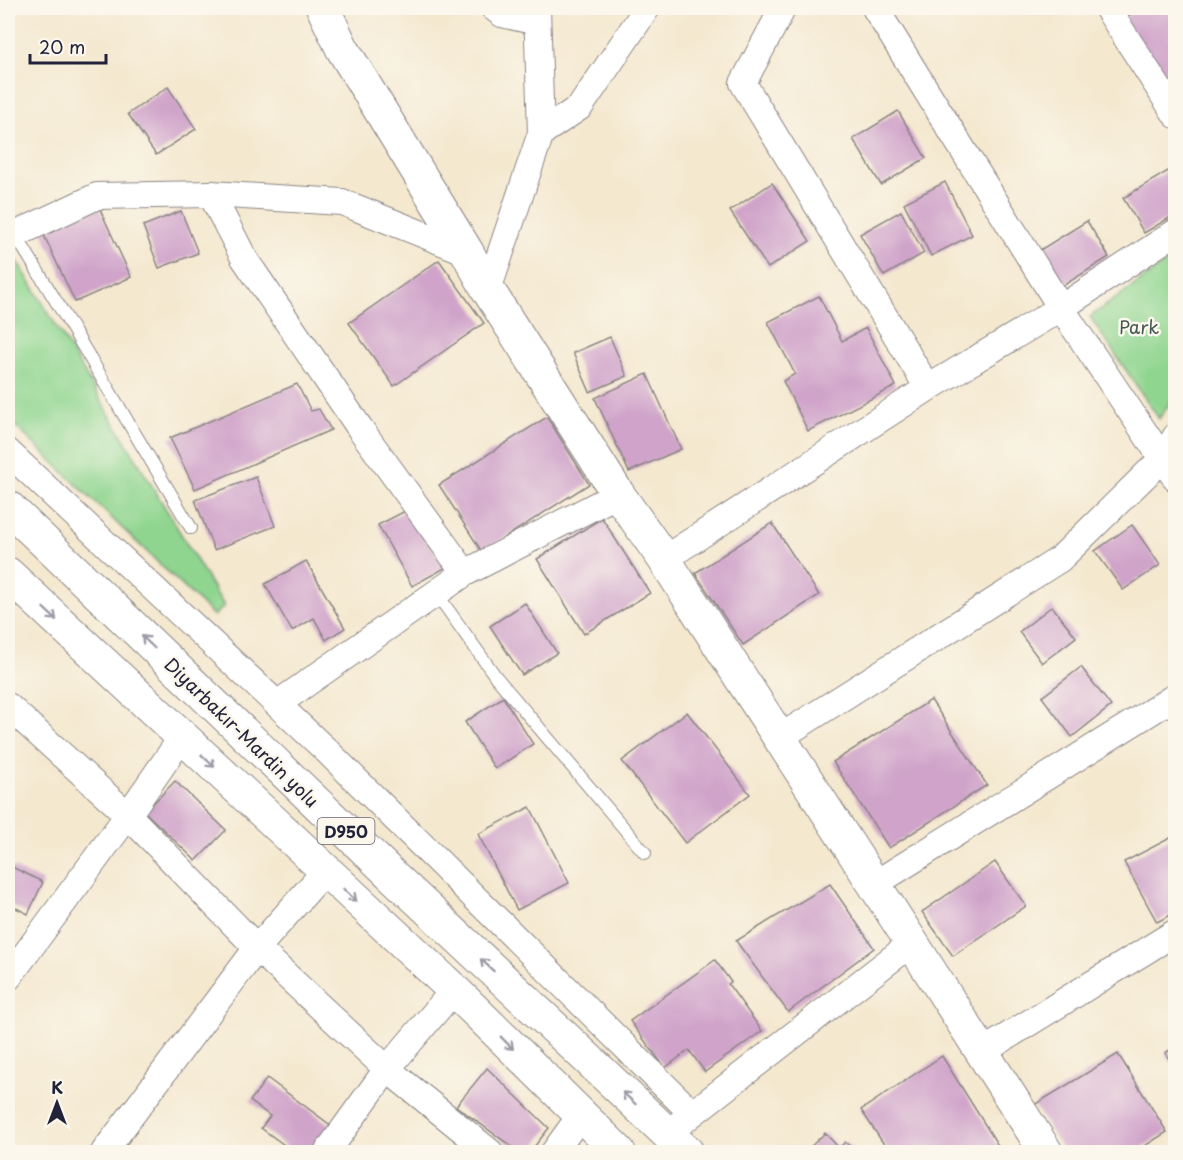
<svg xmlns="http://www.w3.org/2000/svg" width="1183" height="1160" font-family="'Playpen Sans',sans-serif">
	<rect width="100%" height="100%" fill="#fbf7ec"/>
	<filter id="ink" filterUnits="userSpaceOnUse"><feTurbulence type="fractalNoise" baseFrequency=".0167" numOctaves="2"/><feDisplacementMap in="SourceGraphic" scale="12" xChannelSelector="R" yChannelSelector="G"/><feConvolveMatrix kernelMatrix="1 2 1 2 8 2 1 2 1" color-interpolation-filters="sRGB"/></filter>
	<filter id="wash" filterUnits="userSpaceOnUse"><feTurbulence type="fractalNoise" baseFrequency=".008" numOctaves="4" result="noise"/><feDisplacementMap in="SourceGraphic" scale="24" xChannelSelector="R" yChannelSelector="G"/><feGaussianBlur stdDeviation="1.35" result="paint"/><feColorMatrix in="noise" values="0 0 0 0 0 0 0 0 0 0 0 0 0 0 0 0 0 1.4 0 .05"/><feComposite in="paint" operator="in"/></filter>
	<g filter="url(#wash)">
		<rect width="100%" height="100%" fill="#f4e8cf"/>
		<g fill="#8fd58f" stroke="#587c65" stroke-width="1.5">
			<polygon points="1175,256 1175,395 1159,419 1090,317"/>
			<polygon points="8,260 18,262 224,606 214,616 8,419"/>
		</g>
		<g id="blocks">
			<g fill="#d0a4ca">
				<polygon points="1141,8 1176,8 1176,107 1121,20"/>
				<polygon points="168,87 196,129 156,155 128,114"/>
				<polygon points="898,111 926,158 881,185 853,139"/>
				<polygon points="1168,171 1176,183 1176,214 1144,233 1123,198"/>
				<polygon points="945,182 972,235 931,256 904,203"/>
				<polygon points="772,183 810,241 768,268 730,211"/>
				<polygon points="98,205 131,277 75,302 42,231"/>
				<polygon points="181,211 198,253 159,268 143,226"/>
				<polygon points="901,211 924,253 884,276 860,234"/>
				<polygon points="1087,221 1109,257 1058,289 1035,253"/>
				<polygon points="439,260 484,323 394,386 349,323"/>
				<polygon points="819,296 842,341 866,328 896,386 808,431 783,381 795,374 768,322"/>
				<polygon points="610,337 627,376 590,392 573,353"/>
				<polygon points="647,374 681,449 629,472 595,398"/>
				<polygon points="297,384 311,411 319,409 331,430 195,489 170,438"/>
				<polygon points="547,417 589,484 482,552 439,485"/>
				<polygon points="256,477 275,526 214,550 195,500"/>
				<polygon points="411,508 445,568 412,586 378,525"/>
				<polygon points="602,518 650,593 584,634 537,559"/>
				<polygon points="772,523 819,595 743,645 695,573"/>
				<polygon points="1132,525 1160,565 1123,590 1095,551"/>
				<polygon points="306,561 345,628 326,640 314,618 292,631 265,584"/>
				<polygon points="525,603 557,653 522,675 490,626"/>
				<polygon points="1052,606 1076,637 1042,663 1019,632"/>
				<polygon points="1081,667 1111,706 1072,737 1042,697"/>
				<polygon points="503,697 533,744 495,769 465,722"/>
				<polygon points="931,700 987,785 889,848 833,762"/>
				<polygon points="687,712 750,794 685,843 622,761"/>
				<polygon points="175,781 226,830 196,861 145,812"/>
				<polygon points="530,807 569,883 517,910 478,834"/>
				<polygon points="1176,835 1176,912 1157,922 1124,862"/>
				<polygon points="995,862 1026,906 953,956 922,912"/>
				<polygon points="8,865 43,882 28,914 8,904"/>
				<polygon points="830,884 874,948 788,1012 736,941"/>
				<polygon points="715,960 731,982 728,984 762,1031 705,1072 689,1050 665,1068 630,1021"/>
				<polygon points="1176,1046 1176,1069 1165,1053"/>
				<polygon points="1118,1054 1167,1132 1135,1152 1064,1152 1034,1105"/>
				<polygon points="942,1056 999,1147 990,1152 889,1152 861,1110"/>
				<polygon points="487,1068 549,1128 530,1152 519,1152 456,1106"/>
				<polygon points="267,1078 333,1127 315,1152 294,1152 261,1128 270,1116 250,1101"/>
				<polygon points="825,1133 839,1148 845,1142 856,1152 805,1152"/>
			</g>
		</g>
	</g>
	<g filter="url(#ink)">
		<use href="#blocks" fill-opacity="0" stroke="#8b8585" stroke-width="1.5"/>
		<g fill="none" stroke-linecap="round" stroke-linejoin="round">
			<defs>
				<g id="lane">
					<polyline points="15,234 62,311 191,528"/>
					<polyline points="436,593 496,677 645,853"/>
				</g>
				<g id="street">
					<polyline points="494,8 502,14 537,22"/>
					<polyline points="783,8 743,83 928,388"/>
					<polyline points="875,8 1061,308 1176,479"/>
					<polyline points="1107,8 1176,115"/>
					<polyline points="541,133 580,107 647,8"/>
					<polyline points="211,194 244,258 359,427 465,573"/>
					<polyline points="8,238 97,196 211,194 342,202 467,252"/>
					<polyline points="488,290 541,133 537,8"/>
					<polyline points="8,452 328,752 692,1113"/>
					<polyline points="664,559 928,388 1061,308 1176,232"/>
					<polyline points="277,704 465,573 618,494"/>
					<polyline points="8,706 128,815 257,948 387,1069 490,1152"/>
					<polyline points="779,738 1060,559 1162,459 1176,436"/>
					<polyline points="873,885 1176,696"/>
					<polyline points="8,978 128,815 182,737"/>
					<polyline points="982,1052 1176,932"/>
					<polyline points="679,1124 912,943"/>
					<polyline points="104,1152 257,948 325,871"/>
					<polyline points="327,1152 387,1069 454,990"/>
					<polyline points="554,1152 580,1116"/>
				</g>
				<polyline id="secondary" points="323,8 342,48 467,252 488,290 618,494 664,559 912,943 1046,1152"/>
				<g id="highway">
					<polyline points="8,507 396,879 687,1152"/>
					<polyline points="8,574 454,990 619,1152"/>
				</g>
			</defs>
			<use href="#lane" stroke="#8b8585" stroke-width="14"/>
			<use href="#street" stroke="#8b8585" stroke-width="28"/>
			<use href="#secondary" stroke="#8b8585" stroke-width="35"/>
			<use href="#highway" stroke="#8b8585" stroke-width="35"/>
			<use href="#lane" stroke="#fff" stroke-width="12"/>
			<use href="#street" stroke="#fff" stroke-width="26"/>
			<use href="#secondary" stroke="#fff" stroke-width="33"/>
			<use href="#highway" stroke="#fff" stroke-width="33"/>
		</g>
		<defs><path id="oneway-shaft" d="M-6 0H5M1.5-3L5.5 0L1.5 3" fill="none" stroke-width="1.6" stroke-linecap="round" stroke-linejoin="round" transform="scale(1.5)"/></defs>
		<g stroke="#9c9ca7">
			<use href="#oneway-shaft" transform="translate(50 614) rotate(43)"/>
			<use href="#oneway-shaft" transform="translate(148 642) rotate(-136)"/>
			<use href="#oneway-shaft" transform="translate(208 761) rotate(43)"/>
			<use href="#oneway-shaft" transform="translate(350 895) rotate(43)"/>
			<use href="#oneway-shaft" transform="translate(487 965) rotate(-137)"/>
			<use href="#oneway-shaft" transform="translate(507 1043) rotate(45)"/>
			<use href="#oneway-shaft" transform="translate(629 1098) rotate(-137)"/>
		</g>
	</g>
	<g text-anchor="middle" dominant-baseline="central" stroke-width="5" stroke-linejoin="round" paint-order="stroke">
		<rect fill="#fbf7ec" stroke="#636270" stroke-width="1.5" x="317.5" y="818" width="57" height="26" rx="4.5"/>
		<g font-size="16" font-weight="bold" fill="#22223b">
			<text x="346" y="831">D950</text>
		</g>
		<g font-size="18" fill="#435854" stroke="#fbf7ec">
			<text x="1139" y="326">Park</text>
		</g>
		<g font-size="18" fill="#22223b" stroke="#fbf7ec">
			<text transform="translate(242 732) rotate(44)">Diyarbakır-Mardin yolu</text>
		</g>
	</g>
	<rect width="1183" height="1160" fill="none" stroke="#fbf7ec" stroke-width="30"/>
	<g transform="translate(57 1103)" stroke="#fbf7ec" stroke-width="4.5" paint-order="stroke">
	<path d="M0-4.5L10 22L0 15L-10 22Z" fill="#22223b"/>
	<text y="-9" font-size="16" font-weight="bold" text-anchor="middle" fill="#22223b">K</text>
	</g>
	<path d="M30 54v9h76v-9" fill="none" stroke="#22223b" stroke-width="3"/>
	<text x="39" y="54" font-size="18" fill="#22223b" stroke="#fbf7ec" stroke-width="4.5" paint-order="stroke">20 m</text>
</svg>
